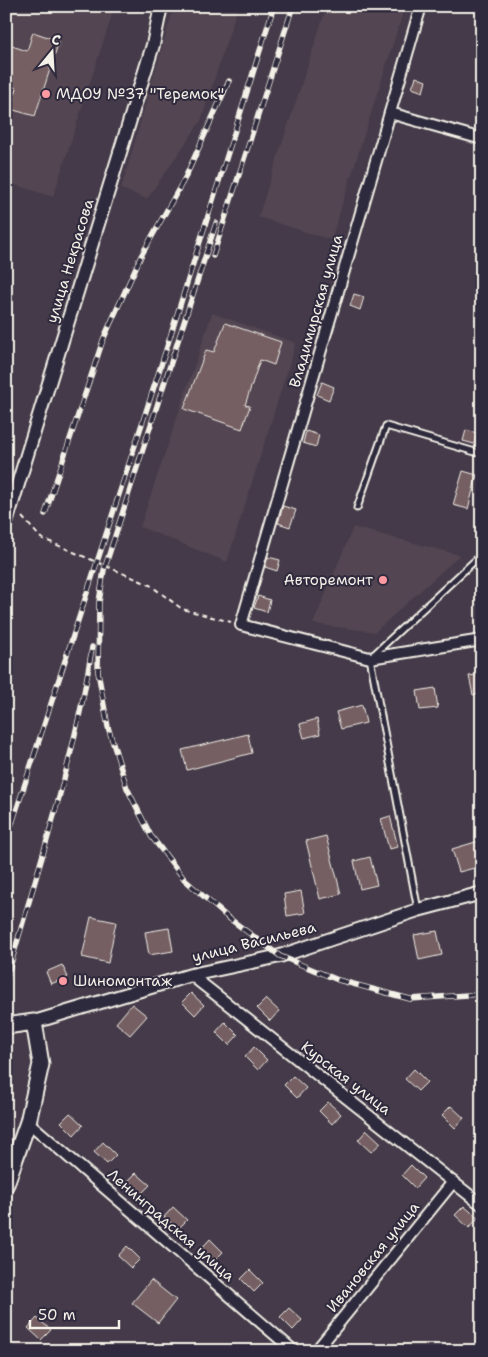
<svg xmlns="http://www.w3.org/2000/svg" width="488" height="1357" font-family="'Shantell Sans',sans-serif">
	<rect width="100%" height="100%" fill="#443a49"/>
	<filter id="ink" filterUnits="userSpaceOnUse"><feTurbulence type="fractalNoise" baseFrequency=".02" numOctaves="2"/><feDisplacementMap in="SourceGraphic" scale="10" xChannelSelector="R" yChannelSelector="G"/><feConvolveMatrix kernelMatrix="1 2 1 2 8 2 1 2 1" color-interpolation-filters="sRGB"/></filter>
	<g filter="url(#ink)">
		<g fill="#534551">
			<polygon points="6,6 115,6 53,197 6,182"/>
			<polygon points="174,6 238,6 201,121 147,199 121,189"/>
			<polygon points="327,6 405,6 331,240 258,217"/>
			<polygon points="212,313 296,343 227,562 140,527"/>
			<polygon points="353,527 460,555 375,632 313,624"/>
		</g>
		<g fill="#755e64" stroke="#f4f1e8">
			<polygon points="33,32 59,41 35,116 10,109 17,88 6,85 6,44 27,51"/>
			<polygon points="416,77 426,81 423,92 412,88"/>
			<polygon points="354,294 364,297 360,310 350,306"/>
			<polygon points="225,323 281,342 274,365 260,360 245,405 250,406 242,429 184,409 206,350 214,352"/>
			<polygon points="322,382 334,387 329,400 317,395"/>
			<polygon points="466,430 477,433 474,444 463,441"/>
			<polygon points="306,431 319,435 316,447 303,443"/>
			<polygon points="463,471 477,475 468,509 453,505"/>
			<polygon points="283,506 296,510 290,527 278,523"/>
			<polygon points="268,557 280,560 277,571 265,567"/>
			<polygon points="258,596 270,600 267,612 254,608"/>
			<polygon points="482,674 482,693 473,695 469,676"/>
			<polygon points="435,688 438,708 420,710 417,691"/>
			<polygon points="362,705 366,723 341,729 336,712"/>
			<polygon points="317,719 320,734 304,738 300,724"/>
			<polygon points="248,734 252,753 187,770 182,750"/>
			<polygon points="390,816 398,847 389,849 381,819"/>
			<polygon points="326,836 341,894 320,899 306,841"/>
			<polygon points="479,841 482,850 482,866 459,872 452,849"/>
			<polygon points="370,857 377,885 360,889 354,861"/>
			<polygon points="301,891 305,913 287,916 284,894"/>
			<polygon points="91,917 116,922 108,963 82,957"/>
			<polygon points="169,928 173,951 149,955 145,932"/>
			<polygon points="437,931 442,955 419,960 414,935"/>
			<polygon points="62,965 68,977 51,984 46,972"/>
			<polygon points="191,993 204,1005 195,1015 182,1002"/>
			<polygon points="266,999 279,1011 270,1021 257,1008"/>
			<polygon points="132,1004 147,1016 130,1035 116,1023"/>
			<polygon points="225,1022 238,1035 229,1045 216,1032"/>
			<polygon points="254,1047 267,1060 258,1070 245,1057"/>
			<polygon points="414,1069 427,1082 418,1091 405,1079"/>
			<polygon points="293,1076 306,1088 297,1098 284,1085"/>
			<polygon points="328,1102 341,1114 332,1124 319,1111"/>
			<polygon points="451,1106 464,1118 455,1128 442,1115"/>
			<polygon points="70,1113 83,1125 74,1135 61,1122"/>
			<polygon points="367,1130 381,1143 371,1152 358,1140"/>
			<polygon points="103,1142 116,1155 107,1164 94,1152"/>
			<polygon points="411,1165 424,1178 415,1188 402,1175"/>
			<polygon points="136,1173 150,1185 140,1195 127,1182"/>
			<polygon points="464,1206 478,1218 469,1228 455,1215"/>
			<polygon points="173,1207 187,1220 178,1229 164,1217"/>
			<polygon points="210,1239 223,1252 214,1261 201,1249"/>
			<polygon points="127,1246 140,1259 131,1268 118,1256"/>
			<polygon points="250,1270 263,1283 254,1292 241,1279"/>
			<polygon points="151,1280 176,1300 158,1323 132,1303"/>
			<polygon points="289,1308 302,1320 293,1330 280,1317"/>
			<polygon points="37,1318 51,1330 41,1340 28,1328"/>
		</g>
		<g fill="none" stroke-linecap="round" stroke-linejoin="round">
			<defs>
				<g id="service">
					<polyline points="357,508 386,426 482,454"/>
					<polyline points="418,910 370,658 482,554"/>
				</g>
				<g id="minor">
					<polyline points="421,6 241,625 370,658 482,640"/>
					<polyline points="390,113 482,139"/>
					<polyline points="191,975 482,1205"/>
					<polyline points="28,1122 294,1351"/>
					<polyline points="316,1351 453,1182"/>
				</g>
				<g id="tertiary">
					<polyline points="6,523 153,45 161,6"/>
					<polyline points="34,1022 191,975 280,956 418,910 482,893"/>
				</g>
				<polyline id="secondary" points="6,1026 34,1022 41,1064 28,1122 6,1184"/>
			</defs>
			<use href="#service" stroke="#f4f1e8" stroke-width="9"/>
			<use href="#minor" stroke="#f4f1e8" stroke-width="14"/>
			<use href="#tertiary" stroke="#f4f1e8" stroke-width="16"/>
			<use href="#secondary" stroke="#f4f1e8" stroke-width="19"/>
			<polyline stroke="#f4f1e8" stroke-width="2" stroke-dasharray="5 4" stroke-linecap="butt" points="22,517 41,538 150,585 182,609 231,622"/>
			<use href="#service" stroke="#2f2a3d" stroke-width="5"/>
			<use href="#minor" stroke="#2f2a3d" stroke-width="10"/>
			<use href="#tertiary" stroke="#2f2a3d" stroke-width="12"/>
			<use href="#secondary" stroke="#2f2a3d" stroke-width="15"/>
			<defs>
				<g id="rail">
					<polyline points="216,223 104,570 99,602 98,672 108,727 127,788 151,836 185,880 226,916 280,956 338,980 410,999 482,994"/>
					<polyline points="213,256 293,6"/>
					<polyline points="45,514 103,340 141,256 186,176 229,81"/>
					<polyline points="6,842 165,353 274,6"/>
					<path d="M6,981c31,-111 69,-221 86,-334"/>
				</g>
			</defs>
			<use href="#rail" stroke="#f4f1e8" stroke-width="5.5"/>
			<use href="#rail" stroke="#2f2a3d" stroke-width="4" stroke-dasharray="11" stroke-linecap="butt"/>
		</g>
	</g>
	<g fill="#ff9aa2" stroke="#2f2a3d" stroke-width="2">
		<circle cx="46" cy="94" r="5"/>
		<circle cx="383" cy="580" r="5"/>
		<circle cx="63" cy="981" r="5"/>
	</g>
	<g text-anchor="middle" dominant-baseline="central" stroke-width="4" stroke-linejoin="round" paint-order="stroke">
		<g font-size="15" fill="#f4f1e8" stroke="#2f2a3d" text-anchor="start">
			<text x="56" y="94">МДОУ №37 "Теремок"</text>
			<text x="373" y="580" text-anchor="end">Авторемонт</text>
			<text x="73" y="981">Шиномонтаж</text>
		</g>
		<g font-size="15" fill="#f4f1e8" stroke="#2f2a3d">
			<text transform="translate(70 261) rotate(-73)">улица Некрасова</text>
			<text transform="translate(316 311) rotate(-74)">Владимирская улица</text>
			<text transform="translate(254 942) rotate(-14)">улица Васильева</text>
			<text transform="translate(346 1078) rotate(38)">Курская улица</text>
			<text transform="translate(171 1225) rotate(41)">Ленинградская улица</text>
			<text transform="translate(373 1257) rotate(-51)">Ивановская улица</text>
		</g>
	</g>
	<rect width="488" height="1357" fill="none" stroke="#2f2a3d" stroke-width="25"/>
	<rect x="12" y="12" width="463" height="1332" fill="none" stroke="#f4f1e8" stroke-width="2" filter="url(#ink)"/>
	<g transform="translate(52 52) rotate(18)" stroke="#2f2a3d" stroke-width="4" paint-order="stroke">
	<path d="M0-4L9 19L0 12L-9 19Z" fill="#f4f1e8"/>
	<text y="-8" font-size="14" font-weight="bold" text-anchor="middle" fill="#f4f1e8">С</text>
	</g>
	<path d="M30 1320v8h89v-8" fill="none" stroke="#f4f1e8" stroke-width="2.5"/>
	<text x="38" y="1320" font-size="15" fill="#f4f1e8" stroke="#2f2a3d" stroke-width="4" paint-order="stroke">50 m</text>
</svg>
